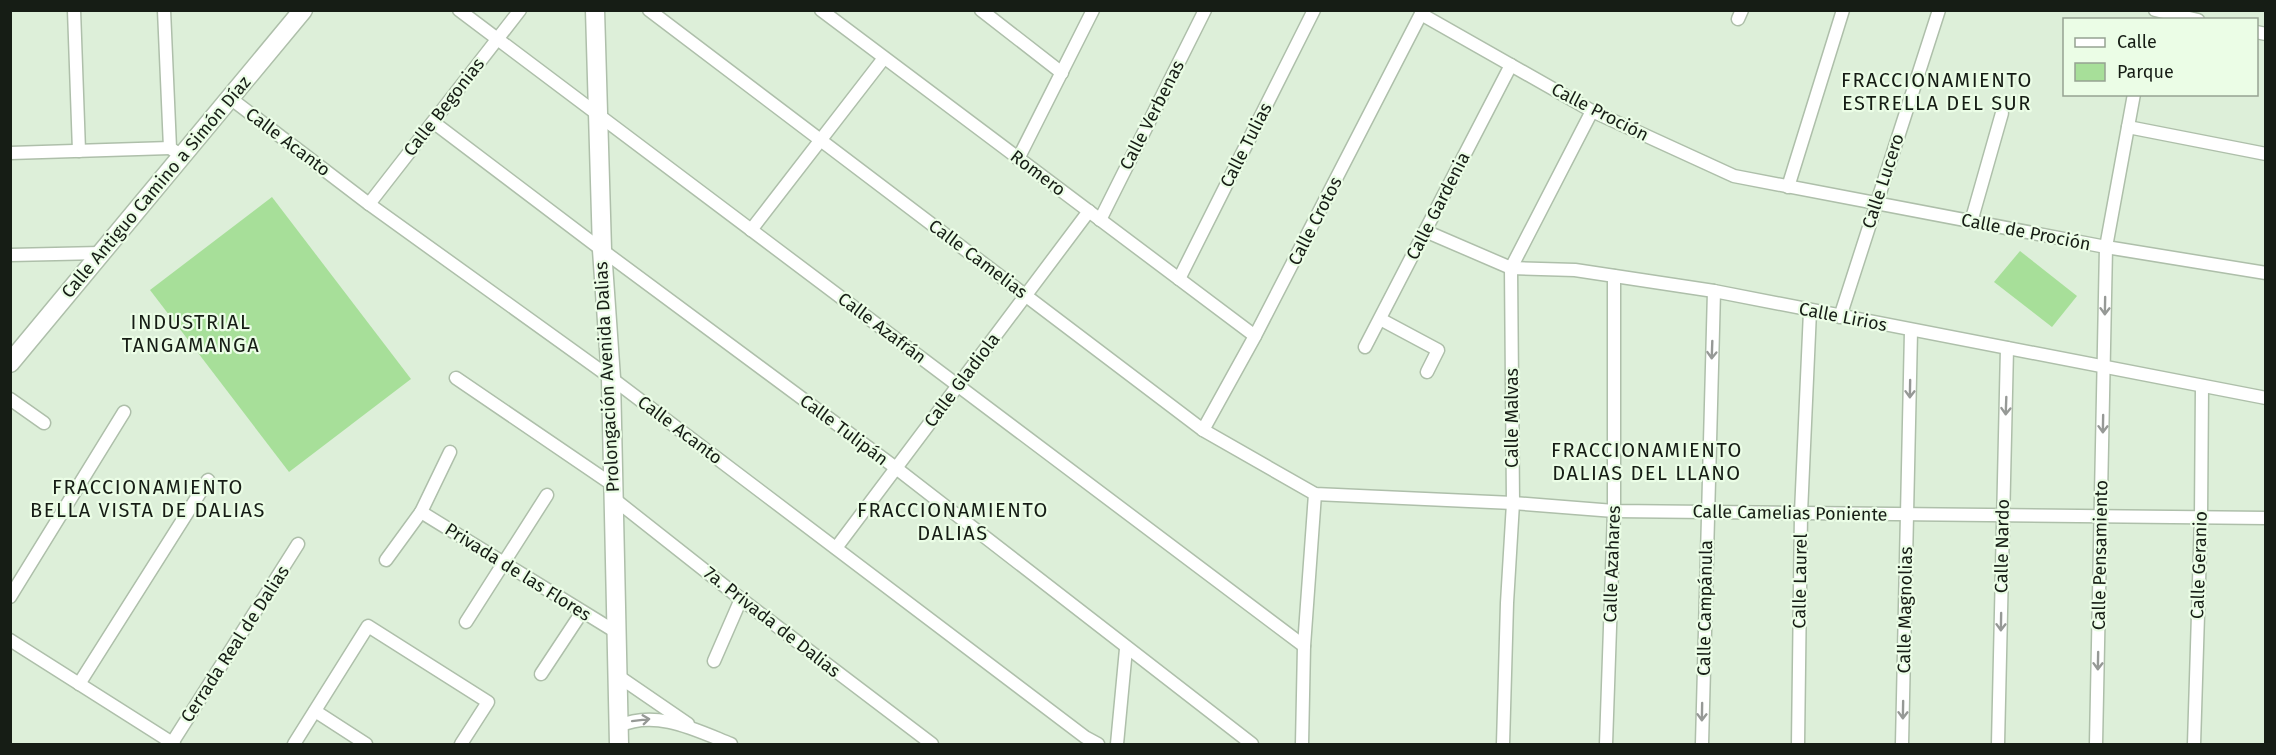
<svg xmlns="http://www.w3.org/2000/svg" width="2276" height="755" font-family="'Fira Sans',sans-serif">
	<rect width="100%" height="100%" fill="#ddefd9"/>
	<g fill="#a7df99">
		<polygon points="272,197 411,379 289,472 150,290"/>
		<polygon points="2020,251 2077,296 2052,327 1994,282"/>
	</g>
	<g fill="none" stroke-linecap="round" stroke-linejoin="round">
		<defs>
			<g id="street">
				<polyline points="74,10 79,151"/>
				<polyline points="164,10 170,148 176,152"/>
				<polyline points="459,10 1304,646"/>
				<polyline points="649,10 1203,430 1315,494 1513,503 1614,511 2266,518"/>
				<polyline points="821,10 1255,336"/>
				<polyline points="981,10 1062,73"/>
				<polyline points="2155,10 2198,20"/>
				<polyline points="1421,14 1592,111 1734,176 2106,247 2266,273"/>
				<polyline points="1738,19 1742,10"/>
				<polyline points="2256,32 2266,34"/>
				<polyline points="230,98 369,204 611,378 1085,737 1098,744"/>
				<polyline points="433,122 602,250 896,468 1252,744"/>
				<polyline points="2128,127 2266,154"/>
				<polyline points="10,153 170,148"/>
				<polyline points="1018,159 1093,10"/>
				<polyline points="1788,187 1843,10"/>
				<polyline points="369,204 520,10"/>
				<polyline points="1100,220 1205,10"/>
				<polyline points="1971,222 2002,113"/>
				<polyline points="751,230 884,58"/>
				<polyline points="1425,231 1511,268 1575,270 1714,291 2266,398"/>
				<polyline points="10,255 101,253"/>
				<polyline points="1179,279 1314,10"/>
				<polyline points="1840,317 1939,10"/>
				<polyline points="1380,319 1438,350 1427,372"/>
				<polyline points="1365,347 1511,65"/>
				<polyline points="456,378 613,485"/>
				<polyline points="10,399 44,423"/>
				<polyline points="1203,430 1255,336 1423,10"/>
				<polyline points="613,498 741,599 932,744"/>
				<polyline points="421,512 616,632"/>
				<polyline points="836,548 1089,211"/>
				<polyline points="386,560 421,512 450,452"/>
				<polyline points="10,597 124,412"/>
				<polyline points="466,622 547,495"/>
				<polyline points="10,640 174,744"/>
				<polyline points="714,661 741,599"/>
				<polyline points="541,674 582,612"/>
				<polyline points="618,676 688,724"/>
				<polyline points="79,684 208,480"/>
				<polyline points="315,711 366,744"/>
				<path d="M619,726c37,-17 77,4 112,18"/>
				<polyline points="172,743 298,544"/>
				<polyline points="294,744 368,626 488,702 461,744"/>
				<polyline points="1117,744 1126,649"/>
				<polyline points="1302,744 1304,646 1315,494"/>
				<polyline points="1503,744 1507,603 1513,503 1511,268 1592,111"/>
				<polyline points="1606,744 1614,511 1614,276"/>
				<polyline points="1702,744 1714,291"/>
				<polyline points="1798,744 1801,513 1810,311"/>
				<polyline points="1902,744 1911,331"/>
				<polyline points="1998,744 2007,348"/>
				<polyline points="2096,744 2106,247 2134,94"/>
				<polyline points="2194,744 2201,517 2202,386"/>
			</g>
			<g id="secondary">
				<polyline points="595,10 602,250 611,378 619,744"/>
				<polyline points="10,363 303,10"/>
			</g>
		</defs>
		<use href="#street" stroke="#aebfaa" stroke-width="15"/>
		<use href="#secondary" stroke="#aebfaa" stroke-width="21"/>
		<use href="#street" stroke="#fff" stroke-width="12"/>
		<use href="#secondary" stroke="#fff" stroke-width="18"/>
	</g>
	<defs><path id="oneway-shaft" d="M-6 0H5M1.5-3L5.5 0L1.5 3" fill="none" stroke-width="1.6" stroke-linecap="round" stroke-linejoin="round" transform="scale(1.5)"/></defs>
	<g stroke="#969996">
		<use href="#oneway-shaft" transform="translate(2105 306) rotate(91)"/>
		<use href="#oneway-shaft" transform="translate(1712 350) rotate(92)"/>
		<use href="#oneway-shaft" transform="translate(1910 389) rotate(91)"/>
		<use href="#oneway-shaft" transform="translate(2006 406) rotate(92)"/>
		<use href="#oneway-shaft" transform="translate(2103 424) rotate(91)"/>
		<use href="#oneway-shaft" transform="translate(2001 622) rotate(91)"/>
		<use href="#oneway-shaft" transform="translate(2098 661) rotate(91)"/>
		<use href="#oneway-shaft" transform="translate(1903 710) rotate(91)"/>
		<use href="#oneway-shaft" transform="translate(1702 712) rotate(91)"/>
		<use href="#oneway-shaft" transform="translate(641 720) rotate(-7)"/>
	</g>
	<g text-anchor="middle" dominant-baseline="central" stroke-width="4.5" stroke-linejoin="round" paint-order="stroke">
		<g font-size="18" fill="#161d15" stroke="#ebfde6">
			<text transform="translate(444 107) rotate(-52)">Calle Begonias</text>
			<text transform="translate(1600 112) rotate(27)">Calle Proción</text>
			<text transform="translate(1152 115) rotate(-63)">Calle Verbenas</text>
			<text transform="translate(288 142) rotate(37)">Calle Acanto</text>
			<text transform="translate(1246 145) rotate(-63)">Calle Tulias</text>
			<text transform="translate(1038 173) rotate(37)">Romero</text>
			<text transform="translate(1883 181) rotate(-72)">Calle Lucero</text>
			<text transform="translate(156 187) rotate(-50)">Calle Antiguo Camino a Simón Díaz</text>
			<text transform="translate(1438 206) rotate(-63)">Calle Gardenia</text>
			<text transform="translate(1315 221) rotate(-63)">Calle Crotos</text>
			<text transform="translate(2026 232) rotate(11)">Calle de Proción</text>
			<text transform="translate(978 259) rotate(37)">Calle Camelias</text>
			<text transform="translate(1843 317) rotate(11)">Calle Lirios</text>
			<text transform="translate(882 328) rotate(37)">Calle Azafrán</text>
			<text transform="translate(607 377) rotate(-93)">Prolongación Avenida Dalias</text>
			<text transform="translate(962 380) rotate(-53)">Calle Gladiola</text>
			<text transform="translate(1512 418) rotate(-90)">Calle Malvas</text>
			<text transform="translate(680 430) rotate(37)">Calle Acanto</text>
			<text transform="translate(844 430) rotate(37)">Calle Tulipán</text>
			<text transform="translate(1790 513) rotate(1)">Calle Camelias Poniente</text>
			<text transform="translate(2002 546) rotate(-89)">Calle Nardo</text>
			<text transform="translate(2100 555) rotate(-89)">Calle Pensamiento</text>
			<text transform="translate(1612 564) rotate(-88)">Calle Azahares</text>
			<text transform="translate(2199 565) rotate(-88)">Calle Geranio</text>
			<text transform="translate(518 572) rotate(32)">Privada de las Flores</text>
			<text transform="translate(1800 581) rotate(-89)">Calle Laurel</text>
			<text transform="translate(1705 608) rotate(-89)">Calle Campánula</text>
			<text transform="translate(1905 610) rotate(-89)">Calle Magnolias</text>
			<text transform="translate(772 622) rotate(38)">7a. Privada de Dalias</text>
			<text transform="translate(235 644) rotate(-57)">Cerrada Real de Dalias</text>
		</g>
		<g font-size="20" letter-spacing="1.5" fill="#161d15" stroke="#ebfde6">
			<text x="1937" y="80">FRACCIONAMIENTO<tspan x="1937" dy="23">ESTRELLA DEL SUR</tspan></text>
			<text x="191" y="322">INDUSTRIAL<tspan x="191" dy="23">TANGAMANGA</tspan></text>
			<text x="1647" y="450">FRACCIONAMIENTO<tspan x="1647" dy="23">DALIAS DEL LLANO</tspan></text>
			<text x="148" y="487">FRACCIONAMIENTO<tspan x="148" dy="23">BELLA VISTA DE DALIAS</tspan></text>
			<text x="953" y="510">FRACCIONAMIENTO<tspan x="953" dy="23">DALIAS</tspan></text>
		</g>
	</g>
	<rect width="2276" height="755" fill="none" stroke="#161d15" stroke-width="24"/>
	<rect x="2063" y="18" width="195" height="78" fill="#ebfde6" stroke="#96a392" stroke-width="1.5"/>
	<rect x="2075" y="38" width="30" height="9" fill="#ffffff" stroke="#96a392" stroke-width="1.5"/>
	<text x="2117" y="48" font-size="18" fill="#161d15">Calle</text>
	<rect x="2075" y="63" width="30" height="18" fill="#a7df99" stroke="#96a392" stroke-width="1.5"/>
	<text x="2117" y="78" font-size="18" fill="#161d15">Parque</text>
</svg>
